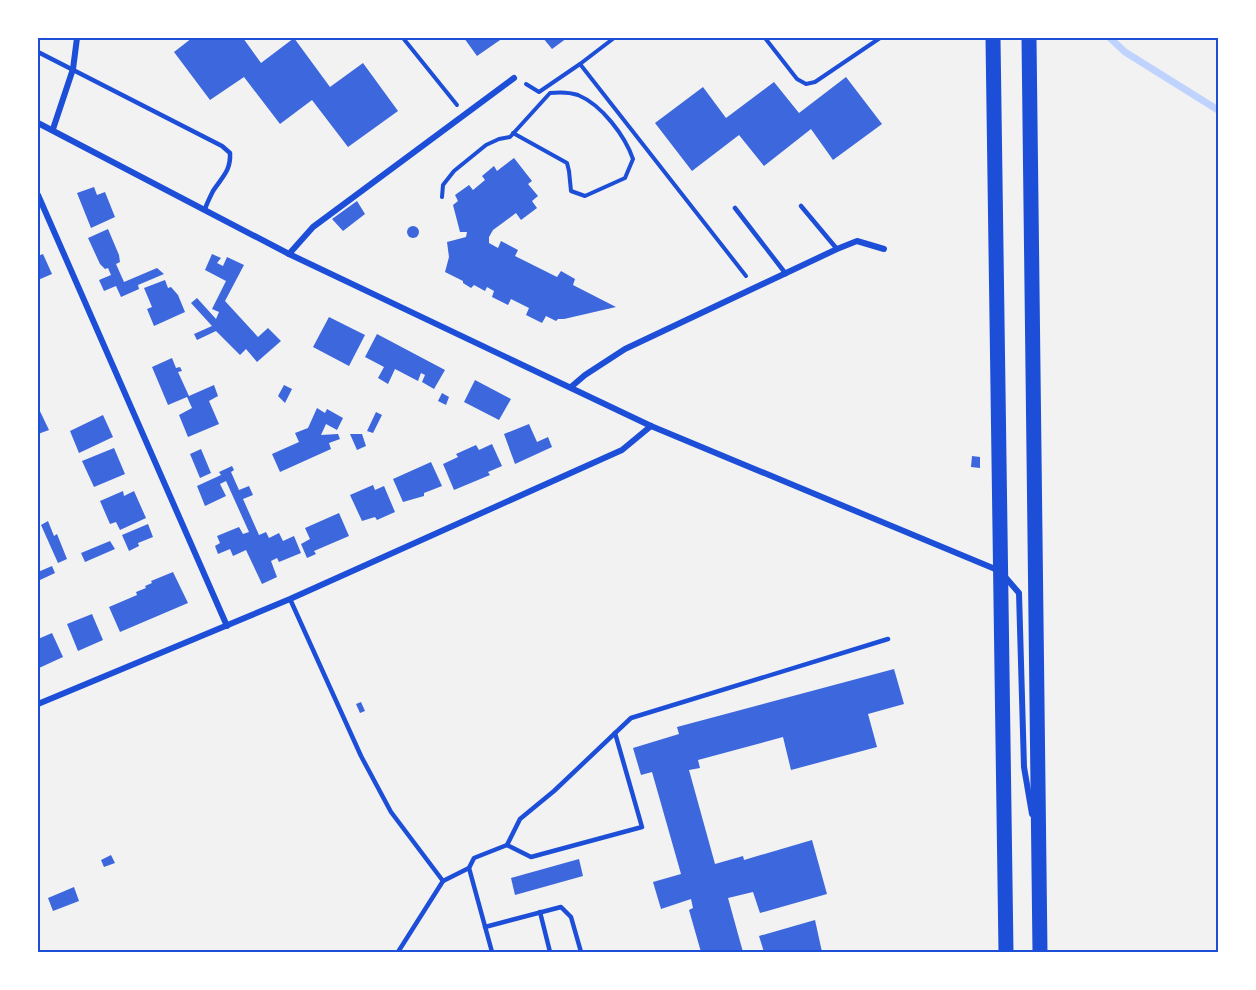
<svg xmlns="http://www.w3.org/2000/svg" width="1256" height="990" font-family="Jost,sans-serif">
	<rect width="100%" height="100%" fill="#f2f2f2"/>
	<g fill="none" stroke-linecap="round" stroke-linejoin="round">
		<polyline stroke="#bfd3fe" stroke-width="7" points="1110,38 1125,52 1218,110"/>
	</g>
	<g fill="#3d67dc">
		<polygon points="192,38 243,38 261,63 294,38 330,87 363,63 398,111 348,147 312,100 280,124 244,77 210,100 174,52"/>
		<polygon points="464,38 503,38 477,56"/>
		<polygon points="543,38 567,38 552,49"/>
		<polygon points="846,77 882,124 833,160 811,129 764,166 739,135 692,171 655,123 703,87 726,118 774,82 799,113"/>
		<polygon points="514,158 532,181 528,184 538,196 532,201 537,208 521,220 516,213 493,230 489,237 489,243 498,248 501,241 518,250 515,256 557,277 561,271 575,279 573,285 616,307 564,319 558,319 556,321 546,316 542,323 526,315 529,308 511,299 508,305 492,297 494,291 487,287 485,291 474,285 471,288 463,283 463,281 445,272 449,257 447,242 466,237 467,232 460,232 453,205 458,201 455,195 469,185 473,190 485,180 482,176 494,166 497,171"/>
		<polygon points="94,187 97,195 105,192 115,217 91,228 77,193"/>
		<polygon points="357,201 365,214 343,231 332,219"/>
		<circle cx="413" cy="232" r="6"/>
		<polygon points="108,229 119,255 120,262 116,264 124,282 157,268 164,274 138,285 139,289 121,297 116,286 104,291 99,280 111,275 108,268 105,269 100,264 88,238"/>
		<polygon points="43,254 52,274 38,280 38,256"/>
		<polygon points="212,254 221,258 217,263 223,266 227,257 244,265 225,301 258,337 268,328 281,341 257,362 246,349 240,355 216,331 197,340 194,334 212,326 191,303 197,298 216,319 219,312 212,309 226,281 205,270"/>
		<polygon points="165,280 168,288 171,287 178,295 185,312 154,326 147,309 152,307 144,288"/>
		<polygon points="329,317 365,335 349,366 313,347"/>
		<polygon points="377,334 445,370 434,389 422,382 425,375 421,373 418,381 395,369 388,384 378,378 384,367 365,357"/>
		<polygon points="172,358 176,368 180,367 182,371 178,372 189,396 214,385 218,396 209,401 219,424 188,437 179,415 192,408 187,397 168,405 152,367"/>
		<polygon points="475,380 511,399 499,420 464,402"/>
		<polygon points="284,385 292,389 285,403 278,396"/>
		<polygon points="442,393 449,397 446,405 438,401"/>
		<polygon points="38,407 49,430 38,434"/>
		<polygon points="317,408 325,413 327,409 343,418 337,430 326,424 321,435 338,434 340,439 329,443 331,449 280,472 272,454 299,442 295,433 308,428"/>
		<polygon points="376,412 382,415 373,433 367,431"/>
		<polygon points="103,415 113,437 79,453 70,431"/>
		<polygon points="529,424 537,442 548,437 552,447 515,464 504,434"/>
		<polygon points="350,434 362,434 366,446 357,450"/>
		<polygon points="492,444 502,466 488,472 490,475 454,490 443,464 458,457 456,454 476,445 479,450"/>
		<polygon points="114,448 125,474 94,487 82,461"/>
		<polygon points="201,449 211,473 200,478 190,454"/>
		<polygon points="972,456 980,457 980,468 971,467"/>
		<polygon points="431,462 442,486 424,493 424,496 403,502 393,479"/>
		<polygon points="232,466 234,470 231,472 239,490 249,486 253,495 243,499 259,535 266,532 269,538 279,533 283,541 294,536 301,553 279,562 277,558 271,561 277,577 262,584 246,550 233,556 230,549 218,554 215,546 220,543 217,536 239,527 243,534 249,532 226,481 220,484 226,496 205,506 197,486 221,475 219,472"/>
		<polygon points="373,485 375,490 384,486 395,512 377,520 375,517 362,521 350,495"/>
		<polygon points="123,491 124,496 134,491 146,518 120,530 116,522 110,524 100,501"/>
		<polygon points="339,513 349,536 314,551 316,554 307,558 301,544 310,539 305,528"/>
		<polygon points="48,521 54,536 57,534 67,559 58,563 41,525"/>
		<polygon points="148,524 153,537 138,543 139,546 129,551 122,535"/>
		<polygon points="110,541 115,549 85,562 81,553"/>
		<polygon points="52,566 55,573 40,580 38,572"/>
		<polygon points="173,572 188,603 120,632 109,607 137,595 136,592 146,588 145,586 152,583 151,581"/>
		<polygon points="92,614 103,640 78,651 67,624"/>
		<polygon points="52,633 63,657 39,668 38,639"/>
		<polygon points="894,669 904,704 868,714 877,747 791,770 783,737 698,760 700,768 689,770 715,864 743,856 744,860 812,840 827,894 760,913 753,892 728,898 743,952 701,952 689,910 693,908 691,899 661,909 653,882 681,874 652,772 641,775 633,748 679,734 677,727"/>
		<polygon points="361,702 365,711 360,713 356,704"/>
		<polygon points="111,855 115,863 104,867 101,860"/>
		<polygon points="579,859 583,876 515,895 511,878"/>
		<polygon points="74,887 79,901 53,911 48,898"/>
		<polygon points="815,920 822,952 764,952 759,936"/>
	</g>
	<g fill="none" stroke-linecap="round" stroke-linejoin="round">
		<g stroke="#1d4ed8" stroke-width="4">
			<polyline points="403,38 457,105"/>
			<polyline points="765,38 797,79 806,84 815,82 880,38"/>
			<polyline points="580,64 746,276"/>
			<polyline points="526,84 539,92 580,64 614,38"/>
			<path d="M442,197l1,-12 11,-14 32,-26 13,-6 11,-2 40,-44c9,-1 19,-1 28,2 24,10 47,41 55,64l-8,19 -40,18 -14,-5 -2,-20 -2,-8 -54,-30"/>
		</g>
		<g stroke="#1d4ed8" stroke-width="4.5">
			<path d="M38,52l184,94 8,7c1,18 -8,24 -17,38 -3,6 -6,12 -8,18"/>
			<polyline points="801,206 837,249"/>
			<polyline points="735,208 786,274"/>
			<polyline points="290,599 361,756 391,812 443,881"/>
			<polyline points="507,845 531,857 642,827 615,733"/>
			<polyline points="469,868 492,952"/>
			<polyline points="540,912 550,952"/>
			<polyline points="485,927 561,907 571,917 581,952"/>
			<polyline points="398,952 443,881 469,868 474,858 507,845 520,819 554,791 631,718 888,639"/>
		</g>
		<g stroke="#1d4ed8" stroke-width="6">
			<polyline points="38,123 289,254 651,426 1000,571 1019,593 1024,767 1032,814"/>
			<polyline points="53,129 73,69 77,38"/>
			<polyline points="38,195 227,626"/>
			<polyline points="289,254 313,227 514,78"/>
			<polyline points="571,387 585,375 625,349 837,249 857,241 884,249"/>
			<polyline points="38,704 290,599 622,450 651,426"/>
		</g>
		<g stroke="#1d4ed8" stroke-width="15">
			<polyline points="993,38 1006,952"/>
			<polyline points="1029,38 1040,952"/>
		</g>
	</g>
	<rect width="1256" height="990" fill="none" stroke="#ffffff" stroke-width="78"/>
	<rect x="39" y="39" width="1178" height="912" fill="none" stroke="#1d4ed8" stroke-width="2"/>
</svg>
